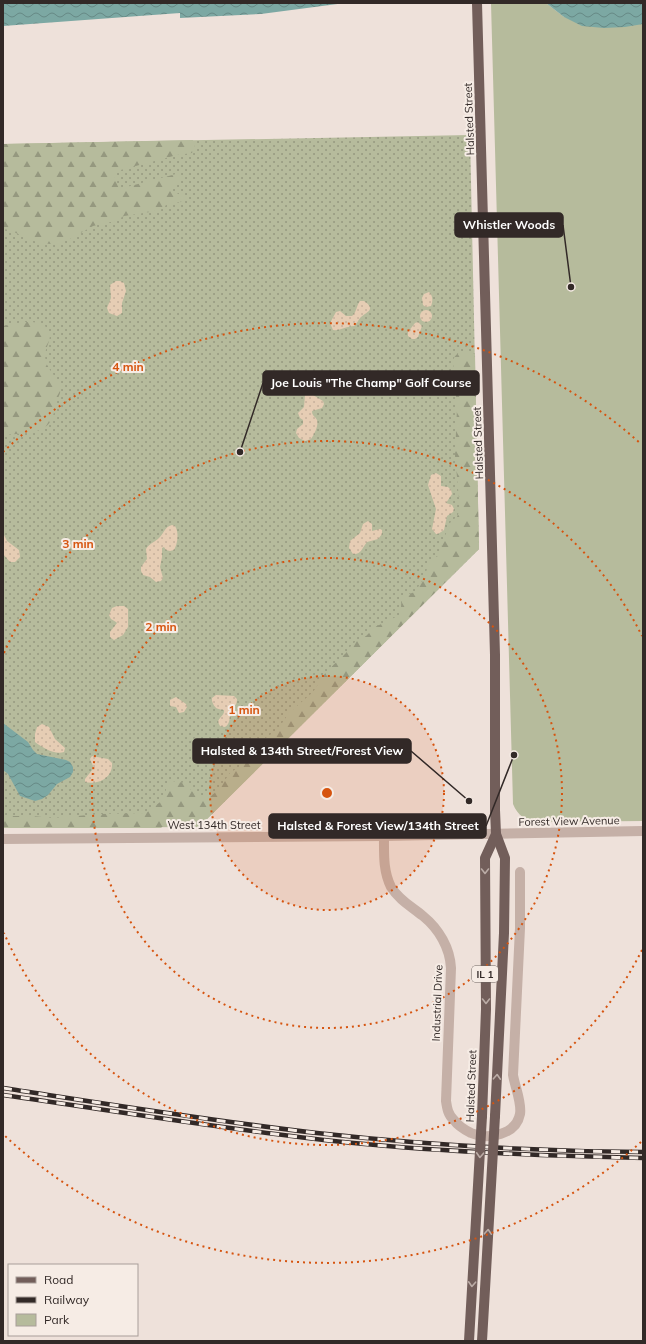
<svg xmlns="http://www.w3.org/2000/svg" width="646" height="1344" font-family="Mulish,sans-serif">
	<defs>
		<pattern id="grass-dots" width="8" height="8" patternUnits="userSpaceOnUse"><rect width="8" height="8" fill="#b6bb9c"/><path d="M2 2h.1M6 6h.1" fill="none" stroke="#95987f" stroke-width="1.8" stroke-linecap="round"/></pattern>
		<pattern id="forest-firs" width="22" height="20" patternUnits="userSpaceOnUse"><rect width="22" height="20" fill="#b6bb9c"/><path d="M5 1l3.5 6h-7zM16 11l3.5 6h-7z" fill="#95987f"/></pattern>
		<pattern id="sand-dots" width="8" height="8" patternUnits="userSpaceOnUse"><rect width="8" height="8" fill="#e6cdb4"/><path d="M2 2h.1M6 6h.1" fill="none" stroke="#c6b09b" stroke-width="1.8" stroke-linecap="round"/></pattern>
		<pattern id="water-waves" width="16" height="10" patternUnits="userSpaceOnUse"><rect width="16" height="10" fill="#7ca8a3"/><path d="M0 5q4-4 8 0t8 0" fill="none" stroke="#668985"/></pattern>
	</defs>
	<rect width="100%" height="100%" fill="#eee1da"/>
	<polygon fill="url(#grass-dots)" points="470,135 479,549 199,827 3,828 3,144"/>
	<g fill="url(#forest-firs)">
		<polygon points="193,140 195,146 192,153 177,155 113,172 119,189 180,173 179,180 172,185 171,189 174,192 183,196 184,199 181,202 167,204 162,209 150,212 124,216 115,221 93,226 70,239 59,243 51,244 40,243 28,239 10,230 3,229 3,144"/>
		<path d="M23,322c7,0 18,-1 23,5 9,10 -1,19 -1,29 0,12 11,19 15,30 2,6 -2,11 -4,17 -4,22 -9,28 -32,30 -7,1 -14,2 -21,1v-108z"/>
		<path d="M466,350l9,4 4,195 -276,274c-14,-1 -30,-5 -42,5h-158v-12h29l21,2 48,-4 45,-1 18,-14 3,-14 5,-4 13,2 7,8 5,4 6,2 8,-1 7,-6 12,-17 17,-12 8,-12 8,-9 15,-11 11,-16 24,-21 13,-20 20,-19 3,-5 6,-6 11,-6 9,-9 25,-12c2,-7 0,-12 3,-19l12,-4 10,-16 3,-11 9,-9 14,-35 6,-4 3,-8 -5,-53 2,-48 -4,-47c2,-7 6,-9 13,-11z"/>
	</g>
	<g fill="url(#sand-dots)">
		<polygon points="116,281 120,281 124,283 126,291 122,303 122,313 117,316 109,313 107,308 111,298 110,285"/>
		<path d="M429,292c4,4 4,9 2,14l-5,1 -3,-2 -1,-7 2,-4z"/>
		<path d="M360,301h4c13,9 2,11 -4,17 -2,3 -3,5 -6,8 -7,0 -14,5 -21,4l-3,-7 6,-11 4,-1 6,5h6c5,-4 4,-10 8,-15z"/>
		<circle cx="426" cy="316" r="6"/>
		<polygon points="418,322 422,326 418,337 415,339 412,339 408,336 408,332 415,323"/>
		<path d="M308,392l15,9 1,3 -2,4 -10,3c0,5 3,5 5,9 2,5 -3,15 -6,19l-6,2 -6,-3 -3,-5 1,-4 6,-5v-4l-3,-2 -2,-5 6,-6 1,-12z"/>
		<polygon points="436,473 441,476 441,486 448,487 451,490 452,494 446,503 452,505 454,509 453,512 447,516 444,530 438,534 436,534 432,529 436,509 428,485 431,475"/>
		<path d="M368,521l4,3v7l8,-2 2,1v4l-4,5 -11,3c-5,6 -6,13 -14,12l-4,-6 1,-7 10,-8 3,-9z"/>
		<path d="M172,525l3,1c4,6 3,17 -1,24l-4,1 -4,-1 -2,-3 -2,1v9l-2,10 3,11 -2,3 -5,1 -6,-5 -7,-2 -2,-4v-4l6,-8 -1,-10c3,-5 8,-7 12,-10 6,-5 6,-12 14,-14z"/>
		<polygon points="3,533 7,541 19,550 20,557 15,562 10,562 3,554"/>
		<polygon points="117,606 124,606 128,609 128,627 123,635 114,640 110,637 110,632 117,623 116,622 111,619 109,615 112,608"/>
		<path d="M216,695l18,1 3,3c0,8 -4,6 -6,12 -2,6 0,12 -6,16l-5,-1 -2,-4c1,-5 7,-7 6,-12 -7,-1 -9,-1 -12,-9v-3z"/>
		<polygon points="176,697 186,704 187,707 184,712 179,713 176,707 170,706 170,700"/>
		<path d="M42,724l7,3 6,12 10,9 -1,4c-9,3 -21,-4 -29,-10v-8l2,-7z"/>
		<path d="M92,756l16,3 4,4c1,15 -14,22 -27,19v-3l8,-10v-3l-3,-7z"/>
	</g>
	<path fill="#b6bb9c" d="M491,3h55l18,14 79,7v797l-106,1c-12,-2 -19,-6 -24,-18z"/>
	<g fill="url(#water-waves)">
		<polygon points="3,3 345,3 261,14 180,18 180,13 3,26"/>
		<polygon points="546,3 643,3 643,24 625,27 604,28 582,26 564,17"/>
		<polygon points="3,723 28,742 33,750 37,754 66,760 70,762 73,767 73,772 70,777 57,784 48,795 42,799 35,801 20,796 8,774 3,770"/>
	</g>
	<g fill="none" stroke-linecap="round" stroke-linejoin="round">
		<g stroke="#c5b0a7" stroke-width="10">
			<path d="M384,836c0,18 -1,35 7,51 8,13 21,20 32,29 16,13 27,32 28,52l-5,133c1,7 2,14 8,19 4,6 11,10 17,13 17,7 45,2 49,-19 2,-11 -5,-27 -7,-39l7,-147v-56"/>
			<polyline points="3,839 384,836 643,831"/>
		</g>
		<g stroke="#725e5a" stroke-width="10">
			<polyline points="477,3 495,655 495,810 496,834 505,858 504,933 495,1116"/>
			<polyline points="482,1116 486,1009 485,858 496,834"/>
		</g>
		<defs>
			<g id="rail">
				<path d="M3,1088c104,16 209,33 314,45 108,12 217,18 326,19"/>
				<path d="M3,1095c113,16 226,35 340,47 100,10 200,14 300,16"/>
			</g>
		</defs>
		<use href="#rail" stroke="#322927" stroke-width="4.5"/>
		<use href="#rail" stroke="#f6ece5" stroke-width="3" stroke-dasharray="9" stroke-linecap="butt"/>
		<g stroke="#725e5a" stroke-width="10">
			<polyline points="469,1341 482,1116"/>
			<polyline points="482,1341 495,1116"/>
		</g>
	</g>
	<defs><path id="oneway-chevron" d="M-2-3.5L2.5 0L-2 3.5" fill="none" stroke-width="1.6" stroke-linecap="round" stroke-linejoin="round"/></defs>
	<g stroke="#bbaca6">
		<use href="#oneway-chevron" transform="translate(485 871) rotate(90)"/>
		<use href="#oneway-chevron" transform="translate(486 1001) rotate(90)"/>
		<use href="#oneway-chevron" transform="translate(497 1077) rotate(-87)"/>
		<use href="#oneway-chevron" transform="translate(480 1155) rotate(93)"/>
		<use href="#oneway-chevron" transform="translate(488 1232) rotate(-87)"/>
		<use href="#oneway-chevron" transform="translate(472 1284) rotate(93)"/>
	</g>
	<circle cx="327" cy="793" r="117" fill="#d6540f" fill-opacity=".12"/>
	<g fill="none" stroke="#d6540f" stroke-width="2" stroke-dasharray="2 4">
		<circle cx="327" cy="793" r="117"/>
		<circle cx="327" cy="793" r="235"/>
		<path d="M642 950A352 352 0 0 1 4 933M4 653A352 352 0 0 1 642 636"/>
		<path d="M641 1142A470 470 0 0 1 3 1134M3 452A470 470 0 0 1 641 444"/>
	</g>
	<g text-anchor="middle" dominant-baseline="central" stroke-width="4" stroke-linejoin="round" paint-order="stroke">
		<rect fill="#f6ece5" stroke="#6d6460" stroke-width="1" x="472" y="966" width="26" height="16" rx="3"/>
		<g font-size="10" font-weight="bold" fill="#322927">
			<text x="485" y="974">IL 1</text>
		</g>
		<g font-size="11" fill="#322927" stroke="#f6ece5">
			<text transform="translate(469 119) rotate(-92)">Halsted Street</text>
			<text transform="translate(478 443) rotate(-92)">Halsted Street</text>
			<text transform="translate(569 821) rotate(-1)">Forest View Avenue</text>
			<text x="214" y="825">West 134th Street</text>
			<text transform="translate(437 1003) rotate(-88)">Industrial Drive</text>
			<text transform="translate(471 1086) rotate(-88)">Halsted Street</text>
		</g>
	</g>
	<circle cx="327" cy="793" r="6" fill="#d6540f" stroke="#f6ece5" stroke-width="2"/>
	<g font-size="12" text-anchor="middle" font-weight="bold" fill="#d6540f" stroke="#f6ece5" stroke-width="4" stroke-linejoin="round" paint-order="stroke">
		<text x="128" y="371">4 min</text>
		<text x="78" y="548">3 min</text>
		<text x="161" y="631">2 min</text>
		<text x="244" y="714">1 min</text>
	</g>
	<path fill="none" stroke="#322927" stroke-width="1.5" d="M571 287L563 225M240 452L263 383M469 801L411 751M514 755L486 826"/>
	<g fill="#322927" stroke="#f6ece5" stroke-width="1.5">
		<circle cx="571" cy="287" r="4"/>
		<circle cx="240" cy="452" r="4"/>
		<circle cx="469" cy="801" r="4"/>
		<circle cx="514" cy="755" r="4"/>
	</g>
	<g fill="#322927" stroke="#322927" stroke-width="1.5">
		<rect x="455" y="213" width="108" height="24" rx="4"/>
		<rect x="263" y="371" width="216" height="24" rx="4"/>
		<rect x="193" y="739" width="218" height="24" rx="4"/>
		<rect x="269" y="814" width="217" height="24" rx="4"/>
	</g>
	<g font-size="12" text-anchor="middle" font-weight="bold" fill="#fff">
		<text x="509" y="229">Whistler Woods</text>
		<text x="371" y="387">Joe Louis "The Champ" Golf Course</text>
		<text x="302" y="755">Halsted &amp; 134th Street/Forest View</text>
		<text x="378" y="830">Halsted &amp; Forest View/134th Street</text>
	</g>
	<rect width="646" height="1344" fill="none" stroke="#322927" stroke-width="8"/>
	<rect x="8" y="1264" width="130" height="72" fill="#f6ece5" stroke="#a89e99"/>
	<rect x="16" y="1277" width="20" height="6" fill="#725e5a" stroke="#a89e99"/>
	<text x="44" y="1284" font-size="12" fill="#322927">Road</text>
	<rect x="16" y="1297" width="20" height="6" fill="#322927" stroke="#a89e99"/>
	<text x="44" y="1304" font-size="12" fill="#322927">Railway</text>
	<rect x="16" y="1314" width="20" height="12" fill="#b6bb9c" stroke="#a89e99"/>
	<text x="44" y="1324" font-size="12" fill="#322927">Park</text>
</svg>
